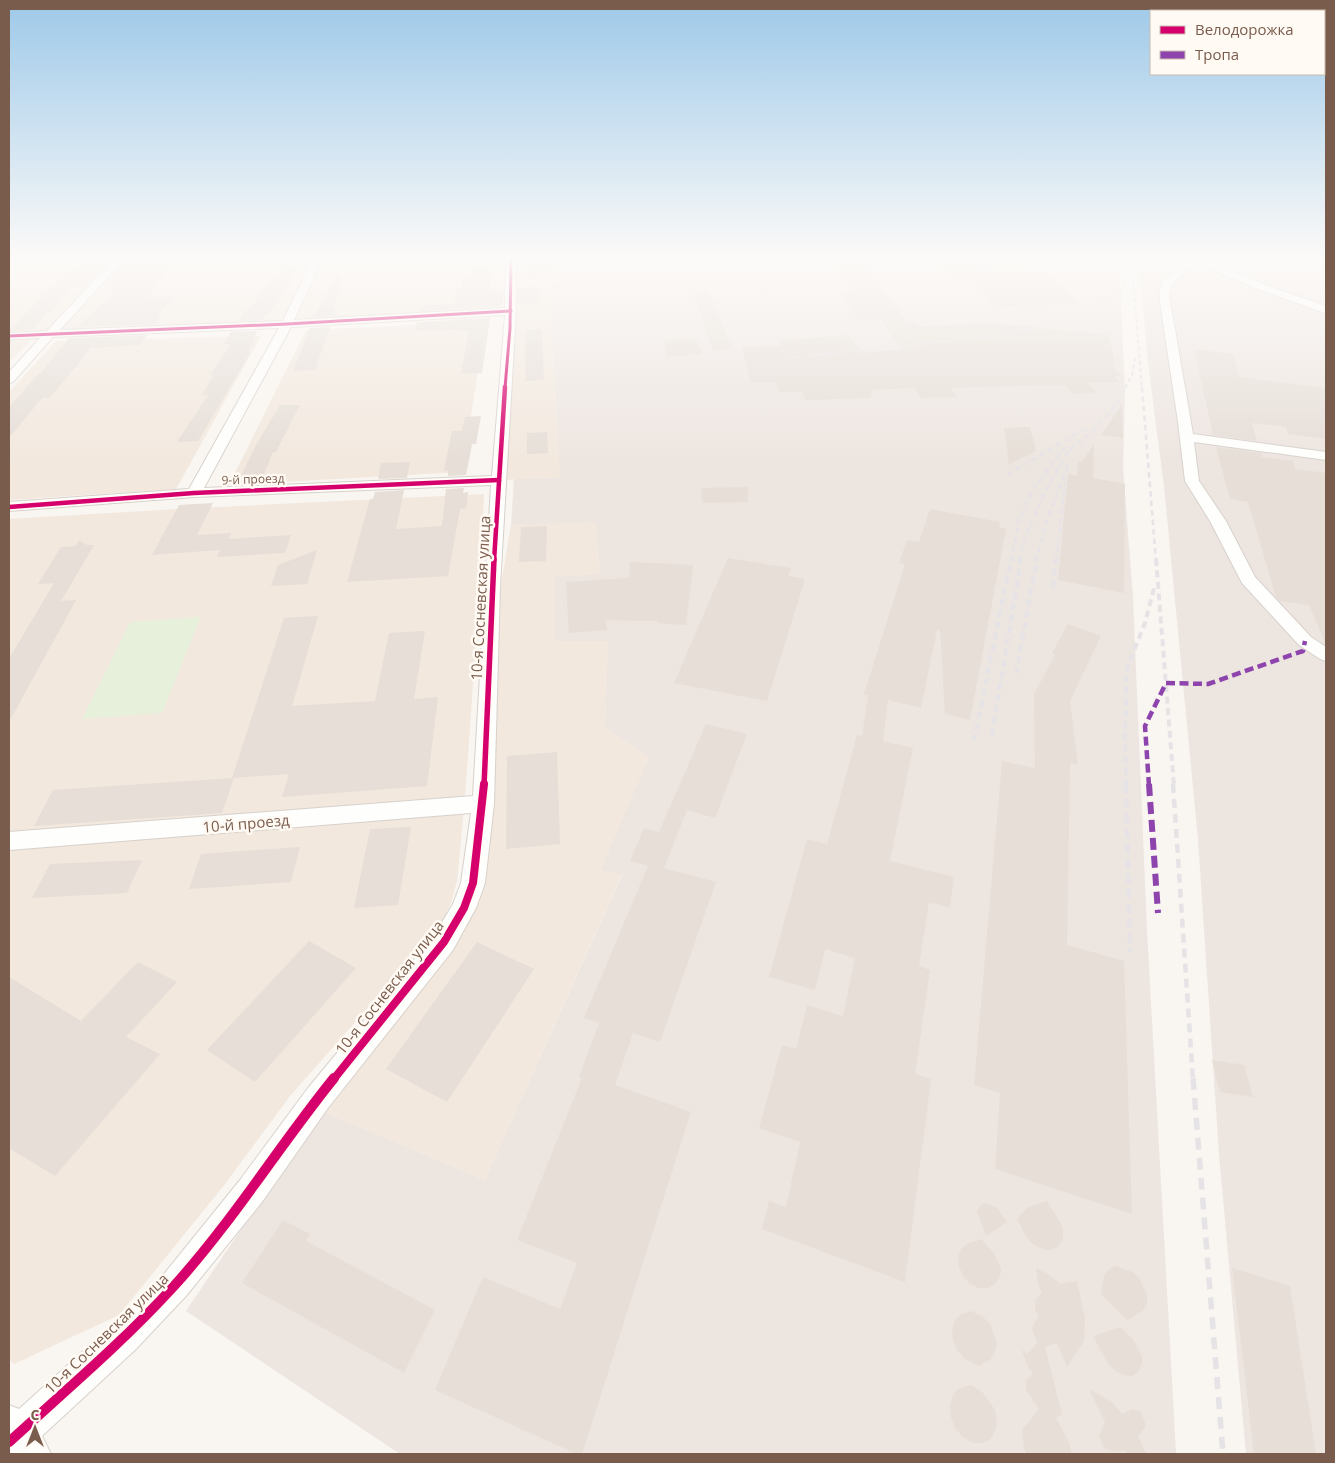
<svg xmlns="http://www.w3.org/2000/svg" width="1335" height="1463" font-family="'Open Sans',sans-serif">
	<rect width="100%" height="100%" fill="#f9f5f0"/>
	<g fill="#f2e8de">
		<polygon points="9,256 120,256 48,333 9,335"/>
		<polygon points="124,256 317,256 286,323 53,333"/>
		<polygon points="321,256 503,256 502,312 289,323"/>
		<polygon points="514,256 558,256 563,283 552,284 552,328 560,478 504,480"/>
		<polygon points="486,322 462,472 229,485 306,330"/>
		<polygon points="261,336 176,489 9,500 9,392 56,341"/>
		<polygon points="33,339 9,362 9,340"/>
		<polygon points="484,494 480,587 465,796 9,838 9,519 178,509"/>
		<polygon points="596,521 600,574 556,641 608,641 605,727 649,757 602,870 622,874 485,1180 321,1111 460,904 474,805 479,716 511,525"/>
		<polygon points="464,808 457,881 451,903 441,925 290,1096 225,1184 119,1315 14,1364 9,1359 9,844"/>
	</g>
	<g fill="#ede5e0">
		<polygon points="558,256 1119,256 1125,391 1123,468 1133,598 1147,931 1176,1454 400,1454 186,1311 321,1111 485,1180 622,875 601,870 649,757 605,727 608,641 555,641 555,577 600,574 596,522 511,525 514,479 560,478 552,328 552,283 562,282"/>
		<polygon points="1138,256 1326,256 1326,1454 1246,1454 1219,1154 1198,839 1164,486 1148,363"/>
	</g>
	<polygon fill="#e7f0db" points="201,617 162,713 82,719 130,622"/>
	<g fill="#e6ded7">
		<polygon points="156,256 150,264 176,263 147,298 174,297 158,315 161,315 155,324 77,327 116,292 110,292 116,286 102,287 128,257"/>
		<polygon points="527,256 548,256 551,278 527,279"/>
		<polygon points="830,256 859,256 907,322 916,322 921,327 987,323 1109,335 1114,361 1111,361 1116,366 1112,366 1122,376 1114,376 1119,382 1088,383 1097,393 1073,394 1065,385 951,388 957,397 920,398 915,388 872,390 871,398 805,400 802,392 779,392 775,382 751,383 742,347 782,346 779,341 847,335 864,353 901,349 881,319 858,320 840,291 853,291"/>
		<polygon points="965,257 979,270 991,270 993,272 1043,271 1081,303 996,307 970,281 957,282 936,258"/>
		<polygon points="113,258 85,287 70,288 50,312 46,312 34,329 9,331 71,267 78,270 87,259"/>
		<polygon points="286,263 297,272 269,314 265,314 262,320 238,321 244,311 248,311 273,276 276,277"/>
		<polygon points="471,267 490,267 490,289 504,289 503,305 420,311 421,306 454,304 457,288 461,288 463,278 468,278"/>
		<polygon points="338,274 342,276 333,310 336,310 334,316 314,317"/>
		<polygon points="539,287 539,303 518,304 518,288"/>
		<polygon points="692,290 709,290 732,349 713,350"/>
		<polygon points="490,318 482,373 461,374 469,331 463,331 463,329 415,331 417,322"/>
		<polygon points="330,327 315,370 293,371 310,328"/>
		<polygon points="542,329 544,380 525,381 526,330"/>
		<polygon points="257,331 248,353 251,352 198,441 177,442 208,395 201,396 214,375 210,375 231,344 224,344 231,332"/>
		<polygon points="147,335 140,345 91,348 50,398 42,398 9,438 9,407 39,373 41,373 69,338"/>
		<polygon points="696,339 702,354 667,357 663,341"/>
		<polygon points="1194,349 1233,354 1239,377 1326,388 1326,439 1288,434 1286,427 1252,423 1257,441 1213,435"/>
		<polygon points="1122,404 1123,438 1101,435"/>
		<polygon points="280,405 300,405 276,452 273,452 261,481 238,482 256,445"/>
		<polygon points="481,416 476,444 472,444 466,475 448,476 448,470 444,471 452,431 462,431 465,417"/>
		<polygon points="1030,427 1036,451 1009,464 1004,428"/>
		<polygon points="547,432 548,453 527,454 527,433"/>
		<polygon points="1094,444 1093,478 1125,484 1124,593 1058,580 1068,474 1077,476 1078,462 1082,462"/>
		<polygon points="1216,447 1261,453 1262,457 1293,461 1295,469 1326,473 1326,645 1309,605 1280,601 1276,597 1248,502 1230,499"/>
		<polygon points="410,462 407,478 378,479 381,463"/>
		<polygon points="748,487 748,502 702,503 701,488"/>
		<polygon points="464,488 463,493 468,492 466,508 460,509 448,576 347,582 370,499 373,499 375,492 404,490 396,529 442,526 446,489"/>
		<polygon points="213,503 197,535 231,533 228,539 291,535 285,553 217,557 220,550 152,555 179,505"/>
		<polygon points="930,509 1000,522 999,527 1006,529 970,720 945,714 940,630 937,630 921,708 888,700 883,741 913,748 890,861 954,877 950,908 929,902 919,966 930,970 915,1074 931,1079 905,1282 762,1229 769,1201 786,1207 800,1142 759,1128 782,1045 796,1049 807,1005 843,1016 855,958 825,949 815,990 769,977 807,839 827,844 857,735 862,736 868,695 864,694 905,564 899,563 907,540 919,542"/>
		<polygon points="547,526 546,561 519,562 521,527"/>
		<polygon points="79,540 87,545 94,545 61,601 76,600 9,722 9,659 54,583 38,584 61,547 76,546"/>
		<polygon points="317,550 307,584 271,586 278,565"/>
		<polygon points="728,558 791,568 788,576 805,579 767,701 674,683"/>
		<polygon points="630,562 693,565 686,625 657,623 658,621 606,620 607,630 569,633 566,582 629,578"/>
		<polygon points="318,616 292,706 375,701 389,633 425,631 414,699 438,697 427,786 282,797 289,774 232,778 284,618"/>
		<polygon points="1068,624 1101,636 1070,701 1078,765 1070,763 1067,945 1124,961 1132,1214 995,1169 1000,1093 974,1085 1002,761 1035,768 1034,694 1055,655 1052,653"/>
		<polygon points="706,724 747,734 715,818 687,810 664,868 716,882 660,1042 633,1033 615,1085 691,1112 582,1454 577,1454 435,1390 483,1277 560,1309 577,1263 517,1240 582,1078 579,1077 599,1023 584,1018 648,866 630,861 644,828 659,832"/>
		<polygon points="557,752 560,844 506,849 507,756"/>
		<polygon points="234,778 222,813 34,826 53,790"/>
		<polygon points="411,827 398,905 354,908 370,829"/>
		<polygon points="300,847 291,882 189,889 201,854"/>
		<polygon points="142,860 127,893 32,898 50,864"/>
		<polygon points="309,941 356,968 255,1082 207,1050"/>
		<polygon points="477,942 534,969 447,1102 386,1069"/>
		<polygon points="138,962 177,982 126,1037 160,1054 55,1176 9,1148 9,977 81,1021"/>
		<polygon points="1212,1060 1244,1065 1253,1097 1220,1092"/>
		<polygon points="1047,1201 1061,1224 1063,1231 1063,1239 1059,1246 1048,1251 1034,1245 1027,1238 1017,1219 1028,1207"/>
		<polygon points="986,1203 996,1207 1007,1222 986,1236 977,1211 982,1204"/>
		<polygon points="283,1220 310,1234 306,1241 435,1310 404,1373 242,1283"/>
		<polygon points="981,1239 994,1253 1001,1269 1000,1277 995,1284 988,1288 979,1288 970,1284 963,1276 959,1266 958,1257 961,1249 966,1244"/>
		<polygon points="1116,1266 1132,1272 1139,1278 1147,1295 1147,1304 1143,1311 1127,1320 1101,1294 1104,1275 1109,1269"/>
		<polygon points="1036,1268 1051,1276 1060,1284 1077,1281 1085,1318 1084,1341 1067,1367 1057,1343 1045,1347 1062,1415 1056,1418 1068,1440 1072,1454 1027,1454 1024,1448 1022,1430 1039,1409 1026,1390 1026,1381 1033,1373 1028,1367 1022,1350 1028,1354 1037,1343 1032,1328 1038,1316 1035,1309 1035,1300 1042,1293 1038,1285"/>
		<polygon points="1232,1268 1290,1286 1316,1454 1254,1454"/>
		<polygon points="971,1311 983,1317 990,1324 997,1343 995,1352 991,1359 979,1366 965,1359 957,1350 953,1340 952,1330 955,1321 960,1315"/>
		<polygon points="1121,1327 1134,1341 1142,1357 1142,1364 1138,1372 1132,1376 1124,1375 1115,1371 1108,1364 1093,1336"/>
		<polygon points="971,1385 983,1393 995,1410 997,1426 991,1439 983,1443 973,1443 963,1437 955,1428 951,1417 950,1406 953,1396 958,1389"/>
		<polygon points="1089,1389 1113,1403 1122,1414 1133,1409 1141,1412 1146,1426 1138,1436 1146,1454 1128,1454 1126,1451 1112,1451 1104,1448 1099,1436 1105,1422"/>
	</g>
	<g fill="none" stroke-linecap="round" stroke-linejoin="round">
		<defs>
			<g id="minor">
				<path d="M117,256h10l-67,74 223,-9 31,-65h10l-30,64 211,-12 1,-52h10v55l-16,276 -6,217 -9,79 -9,25 -23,42 -125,158 -66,94 -76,94 -51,54 -93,86 9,18h-42v-49l10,4 92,-83 53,-52 76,-94 68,-92 127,-154 18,-30 8,-21 10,-70 -462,37v-18l464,-36 18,-311 -297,12 -185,14v-9l180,-13 90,-161 -226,9 -40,45 -4,1v-11l31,-34 -31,1v-6l38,-2zM505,315l-13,161 -288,12 87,-161z"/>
				<polygon points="1186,256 1197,256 1268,286 1326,306 1326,313 1322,312 1260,290 1196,263 1172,283 1169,295 1193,434 1326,452 1326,460 1194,442 1199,481 1226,521 1255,577 1311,637 1326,647 1326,661 1320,659 1299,645 1242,583 1210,521 1185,481 1178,422 1159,295 1163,280 1189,259"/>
			</g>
		</defs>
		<use href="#minor" stroke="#d7d1cb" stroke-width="2"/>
		<use href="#minor" fill="#fefefd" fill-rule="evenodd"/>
		<g stroke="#e6e3e7" stroke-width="2" stroke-dasharray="4.5 2.5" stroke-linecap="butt">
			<polyline points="1131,256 1142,388"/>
			<polyline points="787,358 1004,335 1043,326 1079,316 1102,303 1121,290 1130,269"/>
			<polyline points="1125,388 1132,375 1136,355"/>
		</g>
		<g stroke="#e6e3e7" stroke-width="2.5" stroke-dasharray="5.5 4" stroke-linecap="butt">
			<polyline points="1142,387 1156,561"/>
			<polyline points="1007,475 1086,428"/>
			<polyline points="1011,561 1019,520 1035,486 1067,445"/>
			<polyline points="1020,561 1024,539 1045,492 1069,450 1092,432 1117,404 1126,387"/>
			<polyline points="1036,561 1049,514 1069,463"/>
			<polyline points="1056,561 1065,482"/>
		</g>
		<g stroke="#e6e3e7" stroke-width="4" stroke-dasharray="7 4.5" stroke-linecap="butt">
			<polyline points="1156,559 1174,786"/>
			<polyline points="1053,587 1056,559"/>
			<polyline points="1016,674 1037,559"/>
			<polyline points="992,735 1021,559"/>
			<polyline points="974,741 1011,559"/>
			<polyline points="1126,786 1125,733 1127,668 1145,623 1154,588"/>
		</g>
		<g stroke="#e6e3e7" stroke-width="4.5" stroke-dasharray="9 6" stroke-linecap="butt">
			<polyline points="1126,784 1130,952"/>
			<polyline points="1173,784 1193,1080"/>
		</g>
		<polyline stroke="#e6e3e7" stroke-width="5.5" stroke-dasharray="12 8" stroke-linecap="butt" points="1193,1078 1223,1454"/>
		<polyline stroke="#8e44ad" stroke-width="4.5" stroke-dasharray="9 4.5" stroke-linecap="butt" points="1149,786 1145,726 1166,683 1208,684 1303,651 1305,641"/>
		<polyline stroke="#8e44ad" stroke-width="6" stroke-dasharray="12 6" stroke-linecap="butt" points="1149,784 1158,913"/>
		<defs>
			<g id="cycleway-far4">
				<polyline points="9,336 287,324 511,311"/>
				<polyline points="505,388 510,328 511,256"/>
			</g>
			<g id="cycleway-far3">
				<polyline points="9,507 194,493 499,480"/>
				<polyline points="494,561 505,387"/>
			</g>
			<polyline id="cycleway-far2" points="484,786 494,559"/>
			<polyline id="cycleway-far1" points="333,1080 444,942 464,908 473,883 484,784"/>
			<path id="cycleway" d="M9,1442c56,-51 114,-100 165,-156 59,-65 105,-140 160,-208"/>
		</defs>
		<use href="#cycleway-far4" stroke="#fffaf3" stroke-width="5"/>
		<use href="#cycleway-far3" stroke="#fffaf3" stroke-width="7"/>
		<use href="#cycleway-far2" stroke="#fffaf3" stroke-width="9"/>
		<use href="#cycleway-far1" stroke="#fffaf3" stroke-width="11"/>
		<use href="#cycleway" stroke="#fffaf3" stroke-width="13"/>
		<use href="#cycleway-far4" stroke="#d6006c" stroke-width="3"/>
		<use href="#cycleway-far3" stroke="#d6006c" stroke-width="4.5"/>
		<use href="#cycleway-far2" stroke="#d6006c" stroke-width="5.5"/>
		<use href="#cycleway-far1" stroke="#d6006c" stroke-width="8"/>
		<use href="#cycleway" stroke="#d6006c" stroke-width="10"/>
	</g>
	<linearGradient id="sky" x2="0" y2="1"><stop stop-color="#9ec9e9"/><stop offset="0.56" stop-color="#fcfaf8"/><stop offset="1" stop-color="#fcfaf8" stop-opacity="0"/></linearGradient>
	<rect width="1335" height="461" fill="url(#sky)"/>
	<g text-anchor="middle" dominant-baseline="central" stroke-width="5" stroke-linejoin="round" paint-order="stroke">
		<g font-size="12" fill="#7a5c4d" stroke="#fffaf3">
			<text transform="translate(253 479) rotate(-2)">9-й проезд</text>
		</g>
		<g font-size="15" fill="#7a5c4d" stroke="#fffaf3">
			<text transform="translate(480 598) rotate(-87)">10-я Сосневская улица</text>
			<text transform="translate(246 823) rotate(-5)">10-й проезд</text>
			<text transform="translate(389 987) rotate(-52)">10-я Сосневская улица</text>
			<text transform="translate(106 1333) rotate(-44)">10-я Сосневская улица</text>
		</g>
	</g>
	<rect width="1335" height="1463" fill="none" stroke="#7a5c4d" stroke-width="20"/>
	<rect x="1150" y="10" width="175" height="65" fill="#fffaf3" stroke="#cabbb1"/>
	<rect x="1160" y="26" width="25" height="8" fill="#d6006c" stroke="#cabbb1"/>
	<text x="1195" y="35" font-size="15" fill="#7a5c4d">Велодорожка</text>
	<rect x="1160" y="51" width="25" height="8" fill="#8e44ad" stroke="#cabbb1"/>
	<text x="1195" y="60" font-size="15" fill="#7a5c4d">Тропа</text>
	<g transform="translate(35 1428)" stroke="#fffaf3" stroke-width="4" paint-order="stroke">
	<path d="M0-4L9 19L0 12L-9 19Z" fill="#7a5c4d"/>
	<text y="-8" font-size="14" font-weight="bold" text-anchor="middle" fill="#7a5c4d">С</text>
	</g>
</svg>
